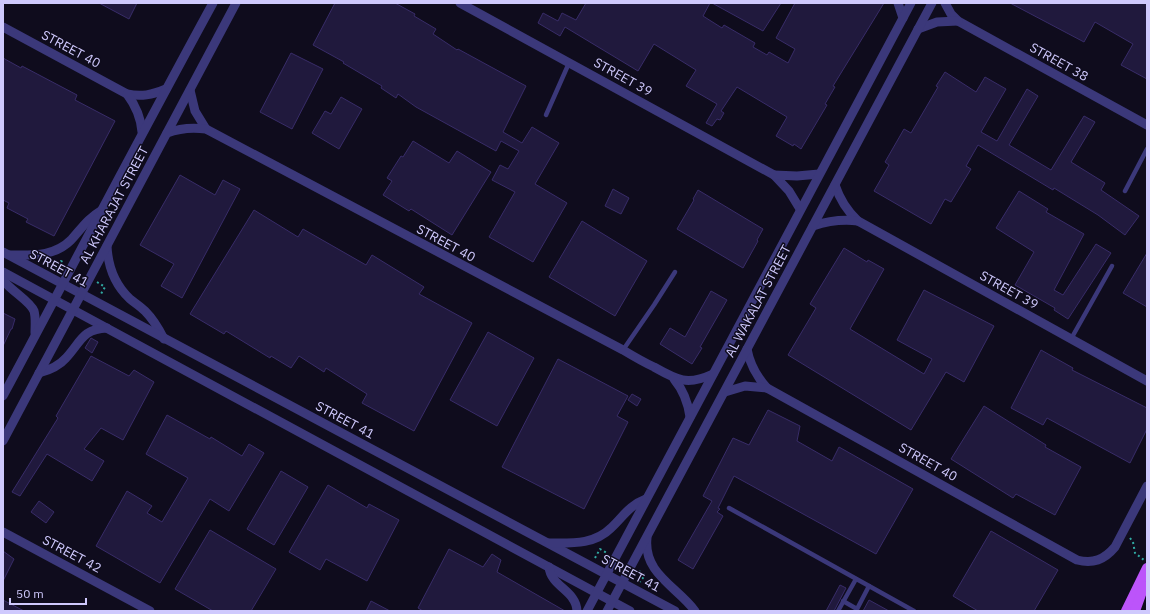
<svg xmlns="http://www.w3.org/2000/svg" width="1150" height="614" font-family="'IBM Plex Sans',sans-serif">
	<rect width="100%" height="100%" fill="#0f0c1d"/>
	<g fill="#20193d" stroke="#382c68">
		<polygon points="99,3 137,3 129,19"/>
		<polygon points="335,3 395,3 415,14 414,16 436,29 433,34 457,50 458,49 526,86 503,132 522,143 532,127 559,143 535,184 567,203 533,262 489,237 515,192 492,180 500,165 508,169 519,151 501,141 496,151 416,107 398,94 396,98 381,88 382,86 343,63 344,62 313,45"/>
		<polygon points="586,3 710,3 703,16 722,28 724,25 755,43 753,47 767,55 769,52 788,63 795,49 776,38 795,3 884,3 833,86 835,87 825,104 827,105 801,149 794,144 793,146 776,136 787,117 737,87 721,111 724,113 720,120 717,119 712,126 706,123 717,104 686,86 696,70 654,44 638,71 565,27 560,36 538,23 543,13 558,21 562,13 576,20"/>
		<polygon points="712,3 781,3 763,31"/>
		<polygon points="1010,3 1147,3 1147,79 1121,65 1133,44 1095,22 1084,42"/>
		<polygon points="291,53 323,69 292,129 260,112"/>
		<polygon points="3,58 21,68 22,66 77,95 75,100 115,121 54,236 26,222 28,219 7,208 9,203 3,200"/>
		<polygon points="945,72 976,92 985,77 1006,89 981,132 997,141 1027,89 1038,96 1009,145 1051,170 1084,116 1095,122 1071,162 1105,183 1101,190 1139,216 1125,235 1098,215 1054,188 1053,190 978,145 966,166 971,169 951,202 945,199 931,224 874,191 889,165 885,162 904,129 911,133 938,87 936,86"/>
		<polygon points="341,97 362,109 339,149 312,133 325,111 331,114"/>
		<polygon points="413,141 449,163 457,151 491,172 452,235 411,209 409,211 383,195 392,181 387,178 401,156 403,157"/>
		<polygon points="180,175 215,195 223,180 240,189 182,298 161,286 174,264 140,245"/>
		<polygon points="613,189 629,198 621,214 605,206"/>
		<polygon points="698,190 763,229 757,240 758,241 743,268 677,229 694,200 693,199"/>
		<polygon points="1019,191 1048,209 1046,212 1084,234 1054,290 1063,295 1096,244 1111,253 1068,319 1054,310 1055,308 1015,285 1034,252 996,228"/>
		<polygon points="254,210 298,237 303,229 366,265 372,255 424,287 419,294 472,323 414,431 362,403 367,394 326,368 324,372 299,356 291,368 271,356 270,358 226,331 224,334 190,314"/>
		<polygon points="582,221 647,261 615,316 549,277"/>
		<polygon points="844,248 867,262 868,260 884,269 850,329 924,374 932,359 897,340 924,290 994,326 964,382 946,372 911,430 788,355 816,308 810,304"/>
		<polygon points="1147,253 1147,307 1123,293"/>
		<polygon points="711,291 727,300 700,347 702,348 692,364 660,344 670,328 685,337"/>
		<polygon points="3,313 15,319 12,329 11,329 3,346"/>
		<polygon points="488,332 534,358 497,426 450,400"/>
		<polygon points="91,338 98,342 92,353 85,348"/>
		<polygon points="1041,350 1073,368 1072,370 1147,408 1147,429 1130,463 1047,418 1043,425 1011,408"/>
		<polygon points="91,356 129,376 134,370 154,382 123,440 101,428 84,449 104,461 92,481 47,454 20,496 12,492 58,418 56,416"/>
		<polygon points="558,359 628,396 617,416 628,422 584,509 502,467"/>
		<polygon points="632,394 641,399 637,406 628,400"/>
		<polygon points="984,406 1046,445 1045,447 1081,467 1055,515 1016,494 1013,498 951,459"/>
		<polygon points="768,410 800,426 797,441 832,461 839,447 913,489 876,554 734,476 718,508 720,509 717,512 723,516 693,569 678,560 712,501 703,496 733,438 749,445"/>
		<polygon points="167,415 210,439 211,437 242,456 249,444 264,453 229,511 210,499 160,583 96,546 127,491 152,506 147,513 162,522 188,478 146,454"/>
		<polygon points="281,471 308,487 274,545 247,529"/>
		<polygon points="328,485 367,508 369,504 399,520 367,581 326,559 320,570 289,552"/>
		<polygon points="39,501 54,512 46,523 31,512"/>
		<polygon points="210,530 276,569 251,611 213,611 175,589"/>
		<polygon points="991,531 1058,570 1034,611 978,611 953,596"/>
		<polygon points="449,549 483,567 492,554 501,560 497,572 565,611 423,611 418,608"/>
		<polygon points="3,551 14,559 3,581"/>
		<polygon points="840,585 846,588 834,611 826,611"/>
		<polygon points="3,600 24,611 3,611"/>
		<polygon points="869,600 889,611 863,611"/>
		<polygon points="371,601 390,611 366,611"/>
	</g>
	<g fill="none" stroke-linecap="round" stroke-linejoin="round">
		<g stroke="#31aaa3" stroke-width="2" stroke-dasharray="2 3" stroke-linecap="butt">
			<polyline points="56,270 61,261 64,263"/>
			<polyline points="97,282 105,287 101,294"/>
			<polyline points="1130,538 1133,542 1135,553 1144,560"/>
			<polyline points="595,558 600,549 607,553"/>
			<polyline points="639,571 645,575 640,582"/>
		</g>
		<g stroke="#3b387a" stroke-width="4.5">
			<polyline points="546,115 569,63"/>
			<polyline points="1125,191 1147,149"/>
			<polyline points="1071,339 1112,266"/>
			<polyline points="623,350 654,305 675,272"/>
			<polyline points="729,508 914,611"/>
			<polyline points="843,601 857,609"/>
			<polyline points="838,611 856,579"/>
			<polyline points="856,611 869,586"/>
		</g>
		<g stroke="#3b387a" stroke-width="9">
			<polyline points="460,3 774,175 789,191 800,209"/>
			<polyline points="898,3 903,18"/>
			<polyline points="945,3 951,14 958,21 1147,125"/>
			<path d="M3,27l124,67c14,3 25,1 39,-5"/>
			<polyline points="918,29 937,22 958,21"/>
			<polyline points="190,90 195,111 206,129"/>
			<path d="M127,94c9,12 14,23 15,38"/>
			<path d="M167,133c13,-5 24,-6 39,-4l417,221c10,6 20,12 31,17 23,13 33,19 59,7"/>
			<polyline points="774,175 797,176 819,174"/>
			<path d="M835,185c5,15 12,26 23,36l289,160"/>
			<path d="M813,226c15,-5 29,-7 45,-5"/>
			<path d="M107,246c1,21 8,39 23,53 5,4 10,7 15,12 8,8 14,18 19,28"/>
			<polyline points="3,252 675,611"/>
			<path d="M10,255c22,0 44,2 61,-15 11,-12 16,-21 31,-30"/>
			<polyline points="3,272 630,611"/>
			<path d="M3,280c8,11 27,21 31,31 2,7 1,15 1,22"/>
			<path d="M747,349c3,16 9,27 20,39l310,172c16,4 27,0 38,-13l32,-61"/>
			<path d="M39,373c11,-3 20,-7 27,-15 15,-16 16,-29 41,-30"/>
			<path d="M674,379c10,12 14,23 16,38"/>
			<polyline points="725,392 745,386 767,388"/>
			<path d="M3,396c70,-131 139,-263 210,-393"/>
			<polyline points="3,441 236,3"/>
			<polyline points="3,532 150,611"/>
			<path d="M647,538c-4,36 31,49 48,73"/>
			<path d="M549,543c22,0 45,2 62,-15 13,-12 17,-22 35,-29"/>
			<path d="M549,567c2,20 27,23 28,44"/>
			<polyline points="587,611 911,3"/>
			<polyline points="607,611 932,3"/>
		</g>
		<g stroke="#bc54fa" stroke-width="10">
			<polyline points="1126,611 1147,568"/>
			<polyline points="1135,611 1144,586"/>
		</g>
	</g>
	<g text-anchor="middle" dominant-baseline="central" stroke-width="3" stroke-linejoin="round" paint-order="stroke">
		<g font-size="13" fill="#cfc9fd" stroke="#0f0c1d">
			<text transform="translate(71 49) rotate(28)">STREET 40</text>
			<text transform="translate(1059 62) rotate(29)">STREET 38</text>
			<text transform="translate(623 77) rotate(29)">STREET 39</text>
			<text transform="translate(114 205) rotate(-62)">AL KHARAJAT STREET</text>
			<text transform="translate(446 243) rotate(28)">STREET 40</text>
			<text transform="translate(59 268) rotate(28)">STREET 41</text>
			<text transform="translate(1009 290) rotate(29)">STREET 39</text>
			<text transform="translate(758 301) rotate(-62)">AL WAKALAT STREET</text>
			<text transform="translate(345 420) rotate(28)">STREET 41</text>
			<text transform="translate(928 462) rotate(29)">STREET 40</text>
			<text transform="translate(72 554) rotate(28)">STREET 42</text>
			<text transform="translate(631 573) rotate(28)">STREET 41</text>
		</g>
	</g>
	<rect width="1150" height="614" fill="none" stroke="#cfc9fd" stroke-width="8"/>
	<path d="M10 598v6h76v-6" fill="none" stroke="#cfc9fd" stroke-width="2"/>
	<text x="16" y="598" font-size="12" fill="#cfc9fd" stroke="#0f0c1d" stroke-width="3" paint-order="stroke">50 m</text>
</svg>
